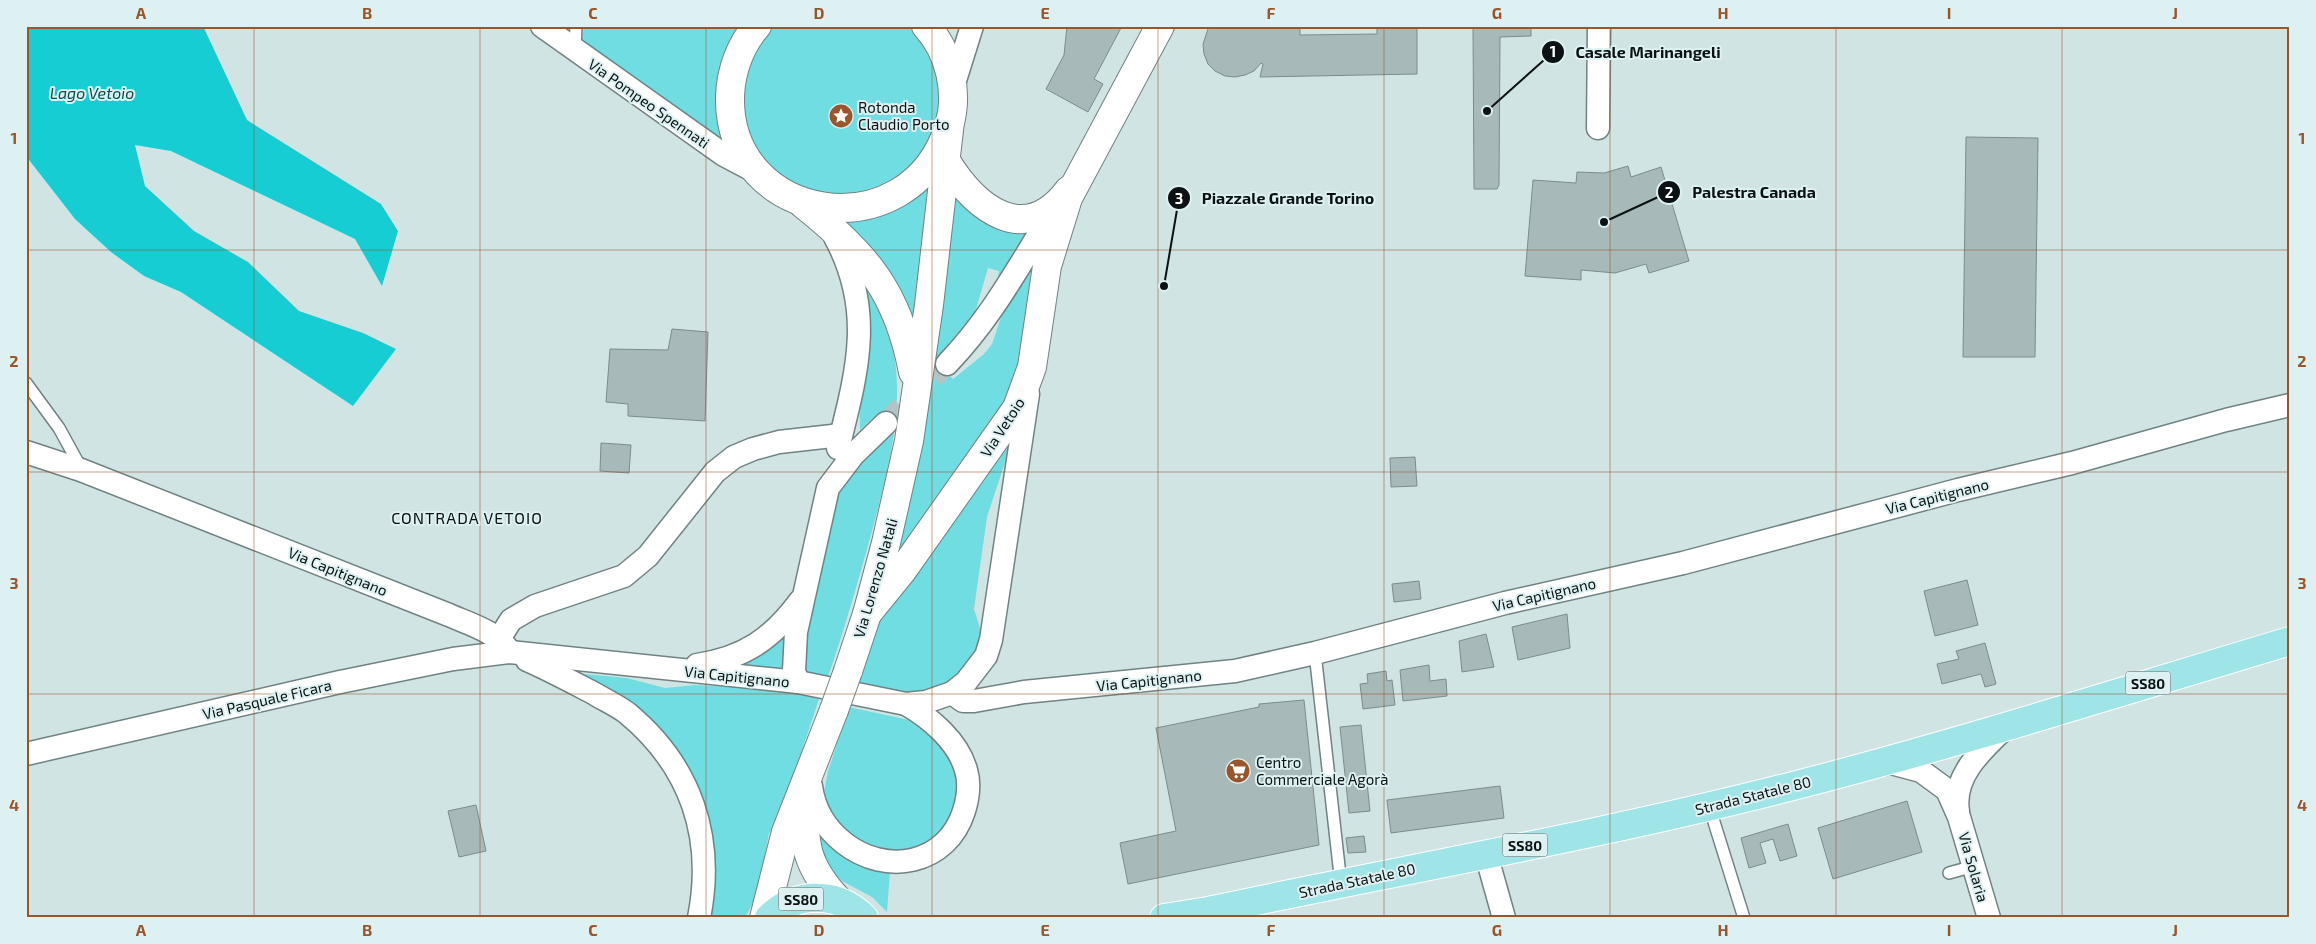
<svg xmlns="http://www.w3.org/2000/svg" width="2316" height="944" font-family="'Exo 2',sans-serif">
	<rect width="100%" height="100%" fill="#d1e4e4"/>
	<g fill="#70dde2">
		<polygon points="584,26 743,26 731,151 586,49 582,40"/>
		<polygon points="770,26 914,26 936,60 942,103 930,145 902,178 840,199 798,189 764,162 743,124 741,80 758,40"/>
		<path d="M929,181l-16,152 -82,-113c51,-3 59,-6 98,-39z"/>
		<polygon points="956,197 1026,232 1027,235 1001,278 998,277 999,271 988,268 972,323 967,322 963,336 938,362 953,379 984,354 992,344 1006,303 1036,249 1020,380 892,568 908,509 922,441"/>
		<path d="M855,270c6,8 14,15 19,24 41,76 19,159 -2,237 -14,51 -28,100 -45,149l-21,-7v-41l22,-104 10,-32 12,-23 38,-38 -14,-18 -14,13z"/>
		<polygon points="1015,421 1013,438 987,517 974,609 980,628 980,642 975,655 946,688 910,697 856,685 880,613"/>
		<polygon points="787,631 783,672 725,669"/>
		<polygon points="585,674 627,678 665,688 696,685 783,690 819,699 778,823 769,833 758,893 745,918 708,918 699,796 581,677"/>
		<polygon points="849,707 914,721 938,740 955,767 958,783 957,804 949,828 932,845 881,855 845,837 823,798 828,771"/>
		<path d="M820,834c18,24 41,34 70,38l-3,40 -15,-15 -30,-16 -11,-10 -9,-13z"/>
	</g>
	<polygon fill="#16cdd3" points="26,26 203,26 247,120 381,204 398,231 382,286 355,239 171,151 135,145 145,186 194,231 248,262 299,311 363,333 396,349 353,406 181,292 144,276 111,252 75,219 26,156"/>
	<g fill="#a7b9b9" stroke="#7b8c8c">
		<polygon points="1067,26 1122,26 1094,79 1103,84 1088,112 1046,89 1064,55"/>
		<polygon points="1209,26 1300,26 1300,35 1377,34 1377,26 1417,26 1417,74 1260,77 1263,64 1261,63 1254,71 1245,75 1235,77 1225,76 1215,71 1208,64 1204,54 1203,44"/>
		<polygon points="1473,26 1531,26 1531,36 1500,37 1499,185 1497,189 1474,189"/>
		<polygon points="1966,137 2038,138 2035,357 1963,357"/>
		<polygon points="1628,166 1631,177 1661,167 1689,261 1649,273 1646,264 1615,273 1581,270 1581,280 1525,276 1533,180 1576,183 1577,172 1604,173"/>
		<polygon points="672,329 708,332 705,421 628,416 628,404 606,402 610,349 668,350"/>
		<polygon points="601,443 631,445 629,473 600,471"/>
		<polygon points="1415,457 1417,486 1391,487 1390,458"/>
		<polygon points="1967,580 1978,625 1935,636 1924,591"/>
		<polygon points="1419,581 1421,599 1394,602 1392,584"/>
		<polygon points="1567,614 1570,648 1518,660 1512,627"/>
		<polygon points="1486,634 1494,667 1462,672 1459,641"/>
		<polygon points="1985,643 1996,684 1985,687 1981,674 1942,684 1937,664 1959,659 1956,651"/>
		<polygon points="1429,665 1430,681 1446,679 1447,696 1403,701 1400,670"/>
		<polygon points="1386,671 1387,681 1392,680 1395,705 1363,709 1360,684 1368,683 1367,674"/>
		<polygon points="1304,700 1319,845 1128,884 1120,843 1176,831 1156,728 1259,707 1259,704"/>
		<polygon points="1361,725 1370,811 1349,813 1340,727"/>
		<polygon points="1500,786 1504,818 1391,833 1387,800"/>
		<polygon points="1907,801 1922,852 1833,879 1818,828"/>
		<polygon points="476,805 486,851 459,857 448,811"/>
		<polygon points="1788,824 1797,856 1780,861 1773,839 1760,843 1766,863 1749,868 1741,838"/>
		<polygon points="1364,836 1366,852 1348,853 1346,838"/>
	</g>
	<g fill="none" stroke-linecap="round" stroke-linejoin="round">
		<polyline stroke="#b3c4c5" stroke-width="22" stroke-dasharray="22 11" stroke-linecap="butt" points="886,423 947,364"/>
		<defs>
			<g id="service">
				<polyline points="575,49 576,26"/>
				<polyline points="26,383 59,428 81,468"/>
				<polyline points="1315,653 1341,884"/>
				<polyline points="1709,806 1744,918"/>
				<polyline points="1949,873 1974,866"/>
			</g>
			<g id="minor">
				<polyline points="542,26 724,155 760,174"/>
				<polyline points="952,90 972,26"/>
				<polyline points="1598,128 1599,26"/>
				<path d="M835,237c40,74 22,135 3,211"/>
				<path d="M947,364c48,-50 74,-103 111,-160"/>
				<path d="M26,452l55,18 368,145c20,9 49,17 61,37"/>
				<polyline points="499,639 511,620 535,606 624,576 648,556 715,472 734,457 753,449 779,442 841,435"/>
				<path d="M527,660c23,10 45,22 68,34 10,6 23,12 32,19 64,53 88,124 72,205"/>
				<path d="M697,665c47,-7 75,-26 103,-64"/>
				<polyline points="798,682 794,671 796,632 828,488 853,455 886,423"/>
				<polyline points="952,693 963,701 974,701 1024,692 1235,671 1315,653 1505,603 1683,563 1958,490 2072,463 2226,420 2290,405"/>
				<polyline points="26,754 340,682 453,659 510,652 798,682 906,704 926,702 952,693 966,682 986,656 991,640 1028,394"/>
				<polyline points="1883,764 1891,763 1921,771 1947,790 1959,817 1989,918"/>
				<path d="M811,786c3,23 15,43 33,57 42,33 103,22 120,-32 4,-13 6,-28 2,-41 -8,-29 -36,-52 -60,-66"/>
				<path d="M1958,811c-6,-36 26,-63 49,-85"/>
				<polyline points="1486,854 1504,918"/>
			</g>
			<g id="tertiary">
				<path d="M757,26c-17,19 -26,45 -27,70 -3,128 180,157 219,30 10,-33 1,-74 -23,-100"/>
				<path d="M946,161c29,47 79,88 123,29"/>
				<path d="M803,204c63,50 95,88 110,168"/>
				<polyline points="867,614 902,571 1017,408 1032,367 1047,266 1068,198 1160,26"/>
				<polyline points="848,671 867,614 886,543 909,441 929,305 950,121"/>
				<path d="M808,798c-8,44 0,71 31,103"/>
				<polyline points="764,918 786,832 834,710"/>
			</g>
			<g id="primary">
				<path d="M769,918c27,-27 68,-27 95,0"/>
				<path d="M1164,918l44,-7c193,-41 389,-75 581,-124 168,-43 334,-96 501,-146"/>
			</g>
		</defs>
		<use href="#service" stroke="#718283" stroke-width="14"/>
		<use href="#minor" stroke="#718283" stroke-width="25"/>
		<use href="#tertiary" stroke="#718283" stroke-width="30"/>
		<use href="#primary" stroke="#fff" stroke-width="30"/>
		<use href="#service" stroke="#fff" stroke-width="11"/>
		<use href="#minor" stroke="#fff" stroke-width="22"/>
		<use href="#tertiary" stroke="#fff" stroke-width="28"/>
		<use href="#primary" stroke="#9fe5e8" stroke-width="28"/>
		<defs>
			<polyline id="tertiary-bridge" points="834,710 848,671"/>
		</defs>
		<use href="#tertiary-bridge" stroke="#718283" stroke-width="30" stroke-linecap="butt"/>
		<use href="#tertiary-bridge" stroke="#fff" stroke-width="28"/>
	</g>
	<path fill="none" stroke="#9b552b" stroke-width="1" stroke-opacity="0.55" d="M254,26v892M480,26v892M706,26v892M932,26v892M1158,26v892M1384,26v892M1610,26v892M1836,26v892M2062,26v892M26,250h2264M26,472h2264M26,694h2264"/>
	<defs>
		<symbol id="sight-disc" viewBox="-11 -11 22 22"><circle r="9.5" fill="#9b552b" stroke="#def1f2"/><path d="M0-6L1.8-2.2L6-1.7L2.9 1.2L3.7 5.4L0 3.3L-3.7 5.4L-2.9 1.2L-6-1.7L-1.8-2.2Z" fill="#fff"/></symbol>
		<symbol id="supermarket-disc" viewBox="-11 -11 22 22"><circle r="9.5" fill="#9b552b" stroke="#def1f2"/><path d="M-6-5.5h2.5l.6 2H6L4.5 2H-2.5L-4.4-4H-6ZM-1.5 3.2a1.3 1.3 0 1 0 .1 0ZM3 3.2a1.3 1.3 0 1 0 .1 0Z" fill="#fff"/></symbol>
	</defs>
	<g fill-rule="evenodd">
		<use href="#sight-disc" x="827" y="102" width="28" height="28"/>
		<use href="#supermarket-disc" x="1224" y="757" width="28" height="28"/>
	</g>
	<g text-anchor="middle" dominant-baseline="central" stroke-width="4" stroke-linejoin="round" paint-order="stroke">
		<g fill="#def1f2" stroke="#4b5556" stroke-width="1">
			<rect x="2125.5" y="671.5" width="45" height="23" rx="4"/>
			<rect x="1502.5" y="833.5" width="45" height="23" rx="4"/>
			<rect x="778.5" y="887.5" width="45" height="23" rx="4"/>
		</g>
		<g font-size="14" font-weight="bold" fill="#0c1213">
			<text x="2148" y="683">SS80</text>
			<text x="1525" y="845">SS80</text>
			<text x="801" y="899">SS80</text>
		</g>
		<g font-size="15" fill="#0c1213" stroke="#def1f2">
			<text transform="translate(649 103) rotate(35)">Via Pompeo Spennati</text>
			<text transform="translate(1002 427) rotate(-57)">Via Vetoio</text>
			<text transform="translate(1937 496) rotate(-14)">Via Capitignano</text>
			<text transform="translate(338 571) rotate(22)">Via Capitignano</text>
			<text transform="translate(875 578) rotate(-74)">Via Lorenzo Natali</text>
			<text transform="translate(1544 594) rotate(-13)">Via Capitignano</text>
			<text transform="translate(737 676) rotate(6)">Via Capitignano</text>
			<text transform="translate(1149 680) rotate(-6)">Via Capitignano</text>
			<text transform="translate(267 699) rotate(-13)">Via Pasquale Ficara</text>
			<text transform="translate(1753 795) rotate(-14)">Strada Statale 80</text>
			<text transform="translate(1974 867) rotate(74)">Via Solaria</text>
			<text transform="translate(1357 880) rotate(-12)">Strada Statale 80</text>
		</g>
		<g font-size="15" fill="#0c1213" stroke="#def1f2" text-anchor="start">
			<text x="858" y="107">Rotonda<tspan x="858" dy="17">Claudio Porto</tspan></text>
			<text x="1256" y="762">Centro<tspan x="1256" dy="17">Commerciale Agorà</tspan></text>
		</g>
		<g font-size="16" font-style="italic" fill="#064e51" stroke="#def1f2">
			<text x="92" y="92">Lago Vetoio</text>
		</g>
		<g font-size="16" letter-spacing="1" fill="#0c1213" stroke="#def1f2">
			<text x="467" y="517">CONTRADA VETOIO</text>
		</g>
	</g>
	<path fill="none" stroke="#0c1213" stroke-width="2" d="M1487 111L1553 52M1604 222L1669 192M1164 286L1179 198"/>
	<g fill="#0c1213" stroke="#def1f2" stroke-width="2">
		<circle cx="1487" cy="111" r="5"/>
		<circle cx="1604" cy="222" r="5"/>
		<circle cx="1164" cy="286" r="5"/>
		<circle cx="1553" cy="52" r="12"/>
		<circle cx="1669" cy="192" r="12"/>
		<circle cx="1179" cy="198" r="12"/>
	</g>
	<g font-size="15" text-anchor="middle" font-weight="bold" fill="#fff">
		<text x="1553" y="57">1</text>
		<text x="1669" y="198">2</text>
		<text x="1179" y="204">3</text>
	</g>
	<g font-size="16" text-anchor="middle" font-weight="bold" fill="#0c1213" stroke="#def1f2" stroke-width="4" stroke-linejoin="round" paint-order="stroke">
		<text x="1648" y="58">Casale Marinangeli</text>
		<text x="1754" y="198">Palestra Canada</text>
		<text x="1288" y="204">Piazzale Grande Torino</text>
	</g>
	<rect width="2316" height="944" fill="none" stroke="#def1f2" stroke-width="55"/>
	<rect x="28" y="28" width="2260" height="888" fill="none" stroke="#9b552b" stroke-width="2"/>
	<g font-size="16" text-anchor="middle" font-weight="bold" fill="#9b552b">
		<text x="141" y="19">A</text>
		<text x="367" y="19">B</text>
		<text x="593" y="19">C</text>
		<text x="819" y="19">D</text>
		<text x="1045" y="19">E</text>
		<text x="1271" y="19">F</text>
		<text x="1497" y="19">G</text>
		<text x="1723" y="19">H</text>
		<text x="1949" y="19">I</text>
		<text x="2175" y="19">J</text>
		<text x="14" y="144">1</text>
		<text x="2302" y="144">1</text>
		<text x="14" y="367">2</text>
		<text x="2302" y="367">2</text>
		<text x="14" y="589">3</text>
		<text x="2302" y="589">3</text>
		<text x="14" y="811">4</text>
		<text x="2302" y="811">4</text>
		<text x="141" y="936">A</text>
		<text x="367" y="936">B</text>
		<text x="593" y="936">C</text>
		<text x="819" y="936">D</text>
		<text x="1045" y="936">E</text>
		<text x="1271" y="936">F</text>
		<text x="1497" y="936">G</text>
		<text x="1723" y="936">H</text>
		<text x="1949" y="936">I</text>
		<text x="2175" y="936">J</text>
	</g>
</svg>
